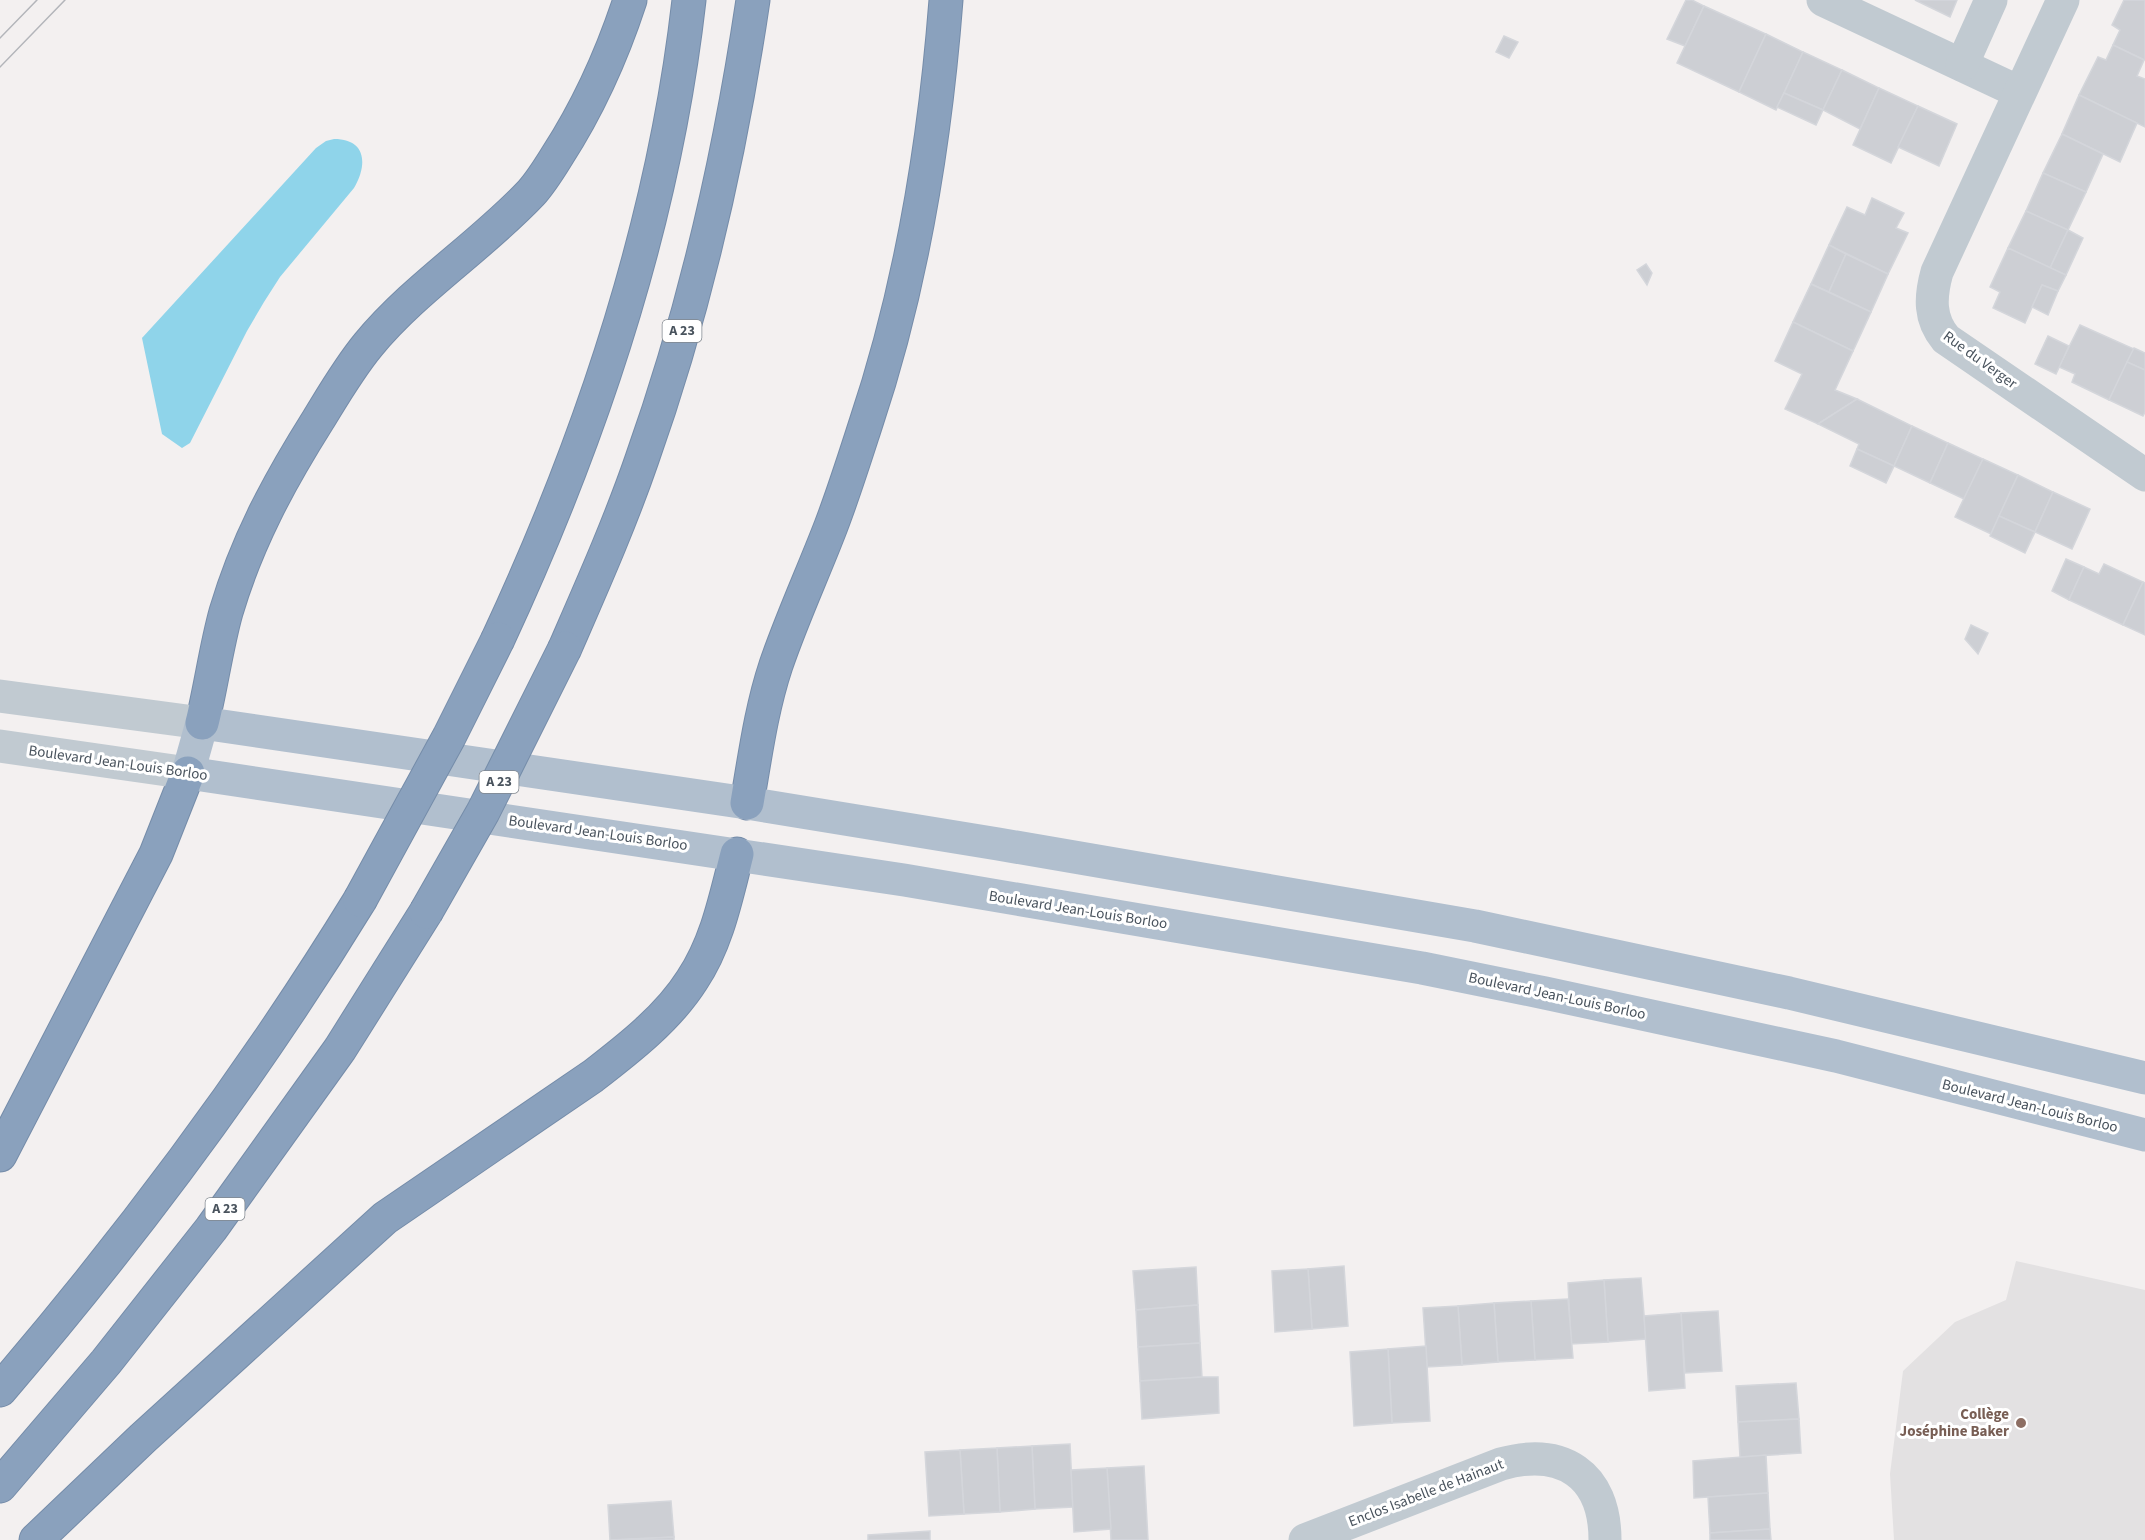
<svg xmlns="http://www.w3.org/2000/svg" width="2145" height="1540" font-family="'Source Sans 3',sans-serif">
	<rect width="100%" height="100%" fill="#f3f0f0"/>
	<polygon fill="#e3e1e2" points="2016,1261 2145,1290 2145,1540 1894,1540 1890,1474 1903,1371 1955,1322 2006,1300"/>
	<path fill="#8fd4ea" d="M334,139c32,0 34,25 20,49l-74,89 -16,25 -17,29 -57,112 -8,5 -20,-14 -20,-96 174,-190 10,-7z"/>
	<g fill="#cdcfd4" stroke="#d4d6db" stroke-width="1.5">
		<polygon points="1686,0 1692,0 1704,6 1685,46 1667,39"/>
		<polygon points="1915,0 1957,0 1950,17"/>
		<polygon points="2124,0 2145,0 2145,60 2113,45 2120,30 2112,25"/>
		<polygon points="1704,6 1766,34 1739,92 1677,63"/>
		<polygon points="1766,34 1803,52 1776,110 1739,92"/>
		<polygon points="1504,36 1518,42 1509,58 1496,52"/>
		<polygon points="2113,45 2144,60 2137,76 2145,79 2145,127 2079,95 2098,57 2106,60"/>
		<polygon points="1803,52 1842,70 1823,110 1784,93"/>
		<polygon points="1842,70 1879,88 1860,129 1823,110"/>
		<polygon points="1879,88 1918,106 1891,163 1853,145"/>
		<polygon points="1784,93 1823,110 1816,125 1777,107"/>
		<polygon points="2079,95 2137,123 2120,162 2062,134"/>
		<polygon points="1918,106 1957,124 1939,166 1898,147"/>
		<polygon points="2062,134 2103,154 2086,192 2043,173"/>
		<polygon points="2043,173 2086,192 2068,230 2026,211"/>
		<polygon points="1872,198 1904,213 1896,228 1908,233 1888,274 1829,245 1847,207 1865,215"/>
		<polygon points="2026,211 2068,230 2050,268 2008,248"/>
		<polygon points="2068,230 2083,238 2066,275 2050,268"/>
		<polygon points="1829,245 1846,254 1829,292 1811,284"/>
		<polygon points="2008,248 2066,275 2058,291 2042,285 2025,323 1993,308 2000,292 1990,287"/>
		<polygon points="1846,254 1888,274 1871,312 1829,292"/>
		<polygon points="1646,264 1652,273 1647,285 1637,270"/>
		<polygon points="1811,284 1871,312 1853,351 1793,322"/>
		<polygon points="2042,285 2058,291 2048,315 2032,307"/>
		<polygon points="1793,322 1853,351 1835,390 1857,399 1818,424 1785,409 1802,374 1775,361"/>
		<polygon points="2080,325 2134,349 2109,400 2072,382 2075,374 2059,367"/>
		<polygon points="2048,336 2069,346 2056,374 2035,364"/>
		<polygon points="2134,348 2145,353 2145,370 2127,362"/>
		<polygon points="2127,362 2145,370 2145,412 2143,416 2109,400"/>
		<polygon points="1857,399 1912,426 1894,466 1857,449 1859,444 1818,424"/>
		<polygon points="1912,426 1948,443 1930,483 1894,466"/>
		<polygon points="1948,443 1983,459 1964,499 1930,483"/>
		<polygon points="1857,449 1894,466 1886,483 1850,466"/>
		<polygon points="1983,459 2018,475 1991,534 1955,517"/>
		<polygon points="2018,475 2053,492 2035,532 1999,516"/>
		<polygon points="2053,492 2090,509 2072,549 2035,532"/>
		<polygon points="1999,516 2035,532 2025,553 1990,536"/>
		<polygon points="2066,559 2084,567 2069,600 2052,591"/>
		<polygon points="2104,564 2143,582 2123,625 2069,600 2084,567 2099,574"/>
		<polygon points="2143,582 2145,583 2145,635 2123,625"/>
		<polygon points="1971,625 1988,633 1978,654 1965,639"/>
		<polygon points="1344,1266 1348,1326 1312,1329 1308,1269"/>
		<polygon points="1196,1267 1198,1305 1136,1310 1133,1271"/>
		<polygon points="1308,1269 1312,1329 1275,1332 1272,1271"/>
		<polygon points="1641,1278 1646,1339 1608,1342 1604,1280"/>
		<polygon points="1604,1280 1608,1342 1571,1344 1568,1283"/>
		<polygon points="1568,1299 1573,1358 1535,1360 1531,1301"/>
		<polygon points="1531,1301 1535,1360 1498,1362 1494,1303"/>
		<polygon points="1494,1303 1498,1362 1462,1365 1458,1306"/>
		<polygon points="1198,1305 1200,1343 1138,1347 1136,1310"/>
		<polygon points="1458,1306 1462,1365 1427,1367 1423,1308"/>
		<polygon points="1718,1311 1722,1371 1685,1373 1681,1313"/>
		<polygon points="1681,1313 1685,1388 1649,1391 1644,1316"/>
		<polygon points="1200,1343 1202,1377 1140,1381 1138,1347"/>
		<polygon points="1426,1346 1430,1421 1392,1423 1388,1349"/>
		<polygon points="1388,1349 1392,1423 1354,1426 1350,1352"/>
		<polygon points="1202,1377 1218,1377 1219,1413 1142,1419 1140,1381"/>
		<polygon points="1796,1383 1799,1419 1738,1422 1736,1386"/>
		<polygon points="1799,1419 1801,1453 1740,1457 1738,1422"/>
		<polygon points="1070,1444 1073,1507 1035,1509 1032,1446"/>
		<polygon points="1032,1446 1035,1509 1000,1512 997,1448"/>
		<polygon points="997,1448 1000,1512 964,1514 960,1450"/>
		<polygon points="960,1450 964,1514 929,1516 925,1452"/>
		<polygon points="1766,1455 1768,1493 1694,1498 1693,1461"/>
		<polygon points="1144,1466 1148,1540 1111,1540 1107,1468"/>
		<polygon points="1107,1468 1111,1529 1074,1532 1071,1470"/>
		<polygon points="1768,1493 1770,1529 1710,1533 1708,1497"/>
		<polygon points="671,1501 674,1537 610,1540 608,1505"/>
		<polygon points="1770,1529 1771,1540 1710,1540 1710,1533"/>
		<polygon points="930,1531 930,1540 868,1540 868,1535"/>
		<polygon points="674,1537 674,1540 614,1540"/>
	</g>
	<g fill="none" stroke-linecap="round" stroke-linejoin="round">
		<defs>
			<g id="highway">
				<path d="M498,639c94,-202 166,-417 191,-639"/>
				<path d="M565,648c27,-62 55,-125 77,-189 53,-149 88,-303 111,-459"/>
				<path d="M202,723c9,-36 14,-75 24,-111 21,-71 53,-130 92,-192 16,-26 31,-52 50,-75 47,-57 112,-98 163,-152 10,-11 18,-24 26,-37 31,-48 55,-101 73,-156"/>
				<path d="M747,803c8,-46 14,-93 29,-138 16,-47 37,-92 55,-139 13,-34 24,-69 35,-103 46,-137 69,-280 80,-423"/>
				<polyline points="0,1155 156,854 188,773"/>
				<path d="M0,1390c132,-154 254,-317 360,-490"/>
				<polyline points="0,1486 106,1362 211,1229 340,1049 426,912"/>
				<path d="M36,1540l107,-102 242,-220 208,-142c35,-27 75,-58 99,-96 25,-37 34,-83 45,-126"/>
			</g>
		</defs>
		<use href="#highway" stroke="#758ca9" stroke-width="35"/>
		<g stroke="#c1cad1" stroke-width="33">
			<polyline points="1823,0 2019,92"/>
			<path d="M2063,0l-126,272c-7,25 -8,47 9,67l199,136"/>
			<polyline points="1962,65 1991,0"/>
			<polyline points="0,696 202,723"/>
			<polyline points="0,746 188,773"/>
			<path d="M1305,1540l196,-76c61,-17 104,10 104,76"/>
		</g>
		<polyline stroke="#b1bfce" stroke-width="33" points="2145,1078 1789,993 1475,926 998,844 747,803 202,723 188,773 904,880 1422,968 1545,993 1836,1056 2145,1135"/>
		<use href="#highway" stroke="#8aa1bd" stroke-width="33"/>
		<g stroke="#b3b5ba" stroke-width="1.5">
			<polyline points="0,38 37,0"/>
			<polyline points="0,67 65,0"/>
		</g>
		<defs>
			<g id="highway-bridge">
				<polyline points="360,900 449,737 498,639"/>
				<polyline points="426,912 483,812 565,648"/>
			</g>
		</defs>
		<use href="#highway-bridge" stroke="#758ca9" stroke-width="35" stroke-linecap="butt"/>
		<use href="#highway-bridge" stroke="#8aa1bd" stroke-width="33"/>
	</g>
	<circle fill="#8d6e63" stroke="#fff" stroke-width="2" cx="2021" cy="1423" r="6"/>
	<g text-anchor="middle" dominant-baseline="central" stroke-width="6" stroke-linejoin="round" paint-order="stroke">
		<g fill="#fff" stroke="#80878e" stroke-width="1.5">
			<rect x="662.5" y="320" width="39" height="22" rx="4.5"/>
			<rect x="479.5" y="771" width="39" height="22" rx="4.5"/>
			<rect x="205.5" y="1198" width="39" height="22" rx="4.5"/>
		</g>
		<g font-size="14" font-weight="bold" fill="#49535d">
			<text x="682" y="331">A 23</text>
			<text x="499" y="782">A 23</text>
			<text x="225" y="1209">A 23</text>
		</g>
		<g font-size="15" fill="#49535d" stroke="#fff">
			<text transform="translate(1980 360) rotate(36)">Rue du Verger</text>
			<text transform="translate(118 763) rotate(8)">Boulevard Jean-Louis Borloo</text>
			<text transform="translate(598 833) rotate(8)">Boulevard Jean-Louis Borloo</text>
			<text transform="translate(1078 910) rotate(9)">Boulevard Jean-Louis Borloo</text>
			<text transform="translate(1557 996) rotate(12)">Boulevard Jean-Louis Borloo</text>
			<text transform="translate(2030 1106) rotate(14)">Boulevard Jean-Louis Borloo</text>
			<text transform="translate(1426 1493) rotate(-21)">Enclos Isabelle de Hainaut</text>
		</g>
		<g font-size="15" font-weight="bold" fill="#785e54" stroke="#fff" text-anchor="end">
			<text x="2009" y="1414">Collège<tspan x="2009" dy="17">Joséphine Baker</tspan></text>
		</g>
	</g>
</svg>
